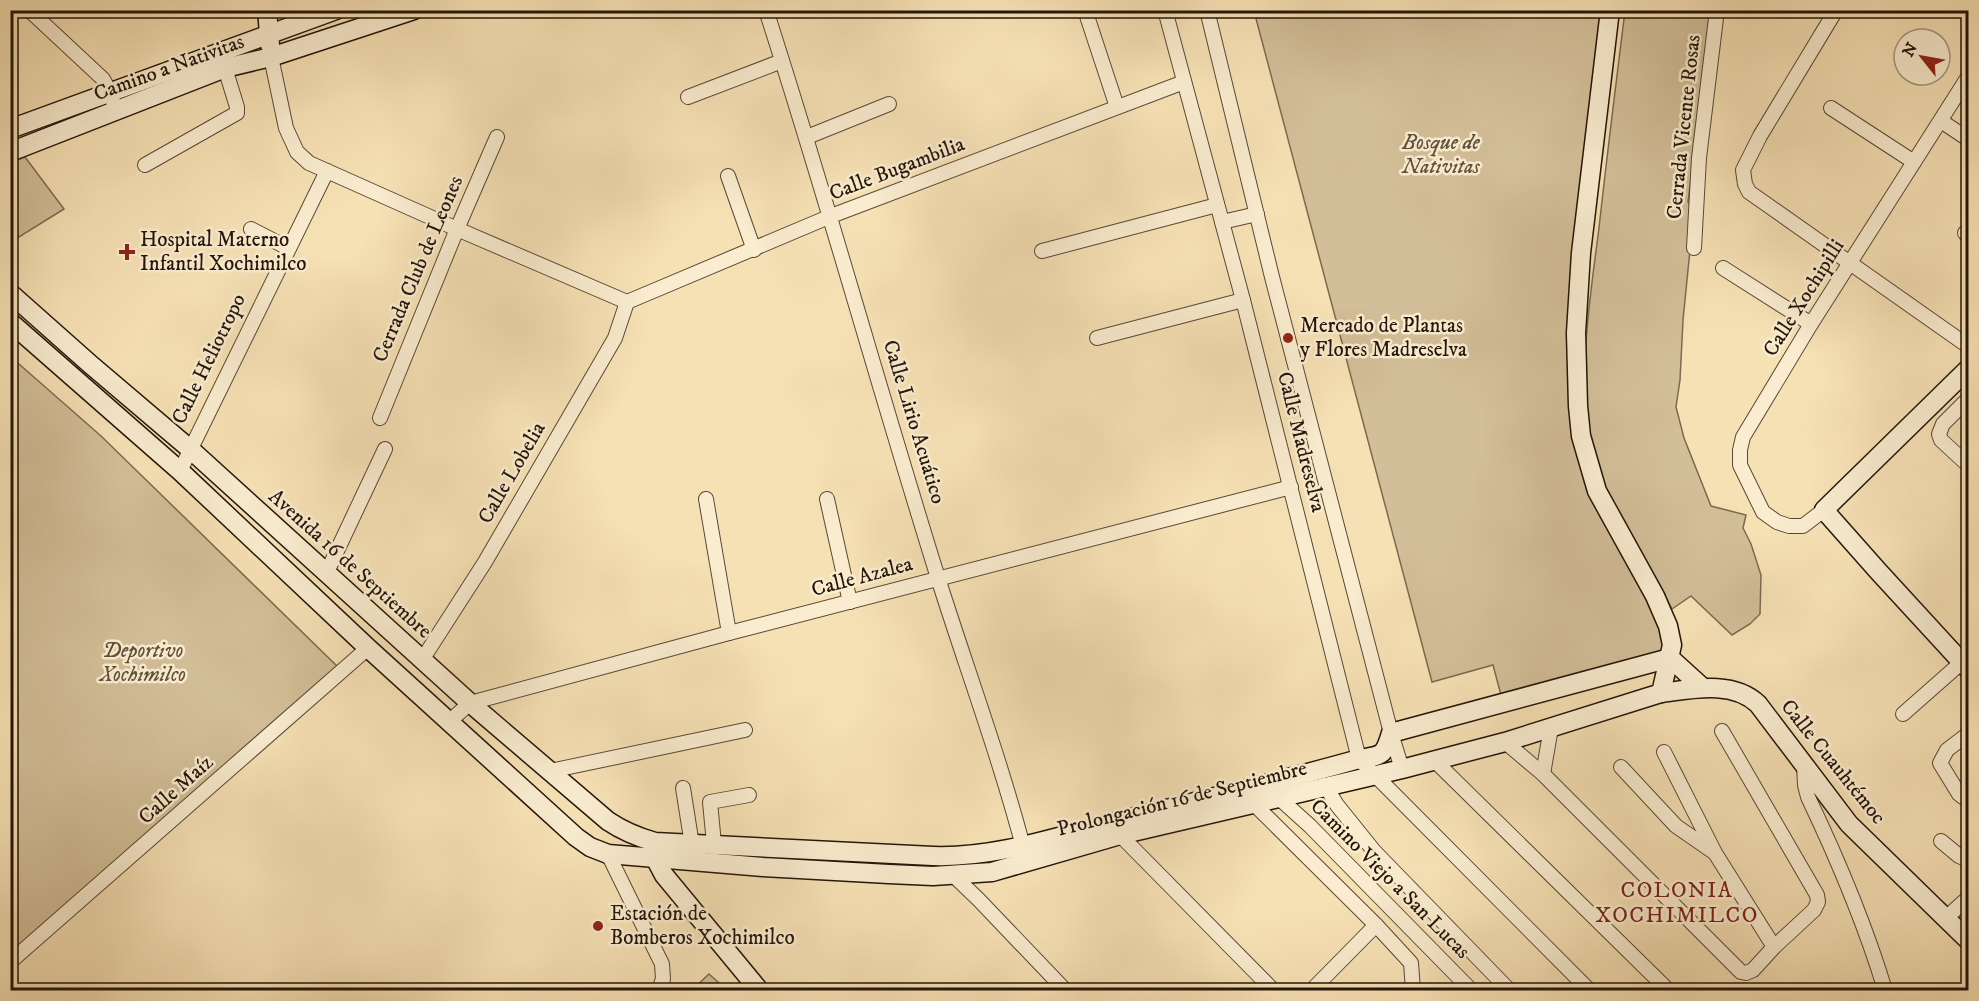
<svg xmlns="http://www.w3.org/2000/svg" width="1979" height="1001" font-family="'IM FELL DW Pica',serif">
	<rect width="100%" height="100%" fill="#f6e1b5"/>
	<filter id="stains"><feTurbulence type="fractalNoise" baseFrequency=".00333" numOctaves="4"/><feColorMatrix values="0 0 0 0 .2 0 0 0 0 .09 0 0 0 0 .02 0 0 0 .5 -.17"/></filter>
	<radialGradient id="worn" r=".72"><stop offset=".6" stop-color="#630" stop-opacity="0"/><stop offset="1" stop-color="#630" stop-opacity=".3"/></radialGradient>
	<g fill="#d2be98" stroke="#7b6a50" stroke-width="1.5">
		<path d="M1254,11h353c-9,77 -17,154 -26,231 -7,61 -17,119 -9,181l93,209 -2,19 -162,44 -8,-30 -61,17z"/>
		<path d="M1625,11h86l-23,191 3,4 -1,44 -7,70 -3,60 -4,27 8,31 27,68 35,9 -3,13 8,16 10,31 -1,39 -10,10 -18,11 -41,-39 -19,13c-28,-49 -63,-99 -78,-154 -19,-72 -4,-155 5,-227 8,-73 17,-145 26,-217z"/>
		<polygon points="25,157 64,209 11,242 11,162"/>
		<polygon points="11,357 101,436 340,669 11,953"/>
		<polygon points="709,974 727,990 692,990"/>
	</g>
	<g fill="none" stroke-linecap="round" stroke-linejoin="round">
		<defs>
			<g id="street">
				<polyline points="29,10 103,79 110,92 116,111"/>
				<path d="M766,10c61,189 113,379 172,568 29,92 63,183 87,276"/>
				<polyline points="1085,10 1117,107"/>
				<polyline points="1165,10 1243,300 1359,759 1589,990"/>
				<polyline points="1207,10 1272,277 1391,733 1402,769"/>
				<polyline points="1836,10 1760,136 1743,170 1745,184 1749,192 1968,346"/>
				<polyline points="271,57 286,128 297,152 309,163 457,229 627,302"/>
				<polyline points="688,97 782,61"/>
				<polyline points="1831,108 1914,162"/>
				<polyline points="1941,121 1968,139"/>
				<polyline points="807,137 889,104"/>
				<polyline points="145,165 237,113 237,107 225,68"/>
				<polyline points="728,176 754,250"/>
				<polyline points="1222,222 1257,214"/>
				<polyline points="251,229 288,248"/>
				<polyline points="1965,233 1968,236"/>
				<polyline points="1694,248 1699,158 1717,10"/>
				<polyline points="1042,251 1217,205"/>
				<polyline points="1723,268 1811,324"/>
				<polyline points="627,302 831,216 1184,82"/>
				<polyline points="1097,338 1243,300"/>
				<polyline points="1968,399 1943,424 1939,434 1941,440 1968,465"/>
				<polyline points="380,418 457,229 497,137"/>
				<polyline points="180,471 327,171"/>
				<polyline points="706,499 729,633"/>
				<polyline points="827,499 850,602"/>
				<polyline points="1824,510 1803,526 1789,526 1777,522 1763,512 1740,465 1740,450 1743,437 1811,324 1968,77"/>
				<polyline points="327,572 385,449"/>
				<polyline points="422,660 485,562 615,338 627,302"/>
				<polyline points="1903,714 1962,662"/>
				<polyline points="450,721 470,703 729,633 1291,487"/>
				<polyline points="1968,734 1947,750 1940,763 1959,794 1968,801"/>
				<polyline points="1505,742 1543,774 1741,972 1746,973 1753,970 1774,947 1814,910 1818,902 1817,895 1722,731"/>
				<polyline points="1664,752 1714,851"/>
				<polyline points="1434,760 1668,990"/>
				<path d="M1804,764l1,21 3,12c30,63 57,127 77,193"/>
				<polyline points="1621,767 1676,826 1715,853 1774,947"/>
				<polyline points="550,771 745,730"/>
				<polyline points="1543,774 1551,728"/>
				<polyline points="1325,785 1337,805 1374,851 1509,990"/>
				<polyline points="683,788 692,845"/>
				<polyline points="1279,798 1310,826 1471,990"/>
				<polyline points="1254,804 1376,925 1411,963 1413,990"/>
				<polyline points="1120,835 1273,990"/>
				<polyline points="1941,841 1959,856 1968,860"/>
				<polyline points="714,844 710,802 749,795"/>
				<polyline points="608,854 662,964 663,979 659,990"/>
				<polyline points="953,875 979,900 1065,990"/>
				<polyline points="1946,918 1968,898"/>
				<polyline points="10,962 368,648"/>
				<polyline points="1312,990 1376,925"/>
			</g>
			<g id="secondary">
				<polyline points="267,10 270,45"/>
				<polyline points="10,129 336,10"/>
				<polyline points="10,152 225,68 271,57 414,10"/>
				<path d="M10,293l80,71 100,85 280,254 138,118c15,10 29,16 47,21l278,14c60,2 120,-18 178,-33 83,-21 166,-41 248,-64 23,-4 25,-2 32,-26l279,-75"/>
				<polyline points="10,322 180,471 368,648 576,837 590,847 608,854 763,867 889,874 933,876 992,872 1120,835 1402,769 1505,742 1661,693 1672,645 1668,626 1655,596 1597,491 1581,436 1578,406 1576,333 1581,253 1610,10"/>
				<polyline points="1968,369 1824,510 1878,571 1968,669"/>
				<polyline points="1670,658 1702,687"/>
				<path d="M1661,693c31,-4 72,-13 97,11l91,120 119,116"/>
				<polyline points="655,849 655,858 664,875 759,990"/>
			</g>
		</defs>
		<use href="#street" stroke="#584834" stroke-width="16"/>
		<use href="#secondary" stroke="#241509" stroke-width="21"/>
		<use href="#street" stroke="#f9eccf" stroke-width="14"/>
		<use href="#secondary" stroke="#f9eccf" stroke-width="18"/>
	</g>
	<g fill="#8f2418" stroke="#f9eccf" stroke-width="2">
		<path d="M124 243h6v6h6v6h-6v6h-6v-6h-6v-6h6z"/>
		<circle cx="1288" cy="338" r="6"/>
		<circle cx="598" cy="926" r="6"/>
	</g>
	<g text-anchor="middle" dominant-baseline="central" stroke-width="5" stroke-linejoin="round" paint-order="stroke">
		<g font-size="21" fill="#241509" stroke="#f9eccf">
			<text transform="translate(169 68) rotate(-20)">Camino a Nativitas</text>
			<text transform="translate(1684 127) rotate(-84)">Cerrada Vicente Rosas</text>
			<text transform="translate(897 169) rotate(-21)">Calle Bugambilia</text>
			<text transform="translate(418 269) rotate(-67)">Cerrada Club de Leones</text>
			<text transform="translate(1804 298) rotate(-58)">Calle Xochipilli</text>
			<text transform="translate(209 359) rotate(-64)">Calle Heliotropo</text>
			<text transform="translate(914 422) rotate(73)">Calle Lirio Acuático</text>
			<text transform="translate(1301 442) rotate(76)">Calle Madreselva</text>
			<text transform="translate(512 473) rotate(-60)">Calle Lobelia</text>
			<text transform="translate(350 564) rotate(42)">Avenida 16 de Septiembre</text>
			<text transform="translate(862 577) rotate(-15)">Calle Azalea</text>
			<text transform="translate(1833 762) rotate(51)">Calle Cuauhtémoc</text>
			<text transform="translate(176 790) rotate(-42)">Calle Maíz</text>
			<text transform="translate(1182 799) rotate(-14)">Prolongación 16 de Septiembre</text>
			<text transform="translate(1390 879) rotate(45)">Camino Viejo a San Lucas</text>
		</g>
		<g font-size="21" font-style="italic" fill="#61503b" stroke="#f9eccf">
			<text x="1441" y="143">Bosque de<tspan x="1441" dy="24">Nativitas</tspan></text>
			<text x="143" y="651">Deportivo<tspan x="143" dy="24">Xochimilco</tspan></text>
		</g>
		<g font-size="21" fill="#241509" stroke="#f9eccf" text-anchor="start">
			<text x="140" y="240">Hospital Materno<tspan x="140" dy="24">Infantil Xochimilco</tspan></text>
			<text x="1300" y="326">Mercado de Plantas<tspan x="1300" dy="24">y Flores Madreselva</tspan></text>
			<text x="610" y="914">Estación de<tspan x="610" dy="24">Bomberos Xochimilco</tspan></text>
		</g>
		<g font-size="22" letter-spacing="1.5" fill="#7a1f14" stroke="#f9eccf">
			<text x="1677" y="890">COLONIA<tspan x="1677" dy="25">XOCHIMILCO</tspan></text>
		</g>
	</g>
	<rect width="1979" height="1001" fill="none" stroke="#f6e1b5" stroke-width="36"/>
	<rect x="12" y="12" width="1955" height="977" fill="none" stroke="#241509" stroke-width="3"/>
	<rect x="18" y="18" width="1943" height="965" fill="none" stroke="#241509" stroke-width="1.5"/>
	<g transform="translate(1922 57) rotate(301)"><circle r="28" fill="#f9eccf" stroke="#a49680" stroke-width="1.5"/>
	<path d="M0-4.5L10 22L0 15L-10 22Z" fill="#8f2418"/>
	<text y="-9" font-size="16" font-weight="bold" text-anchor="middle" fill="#241509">N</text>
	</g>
	<rect width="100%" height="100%" filter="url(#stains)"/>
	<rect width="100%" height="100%" fill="url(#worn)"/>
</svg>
